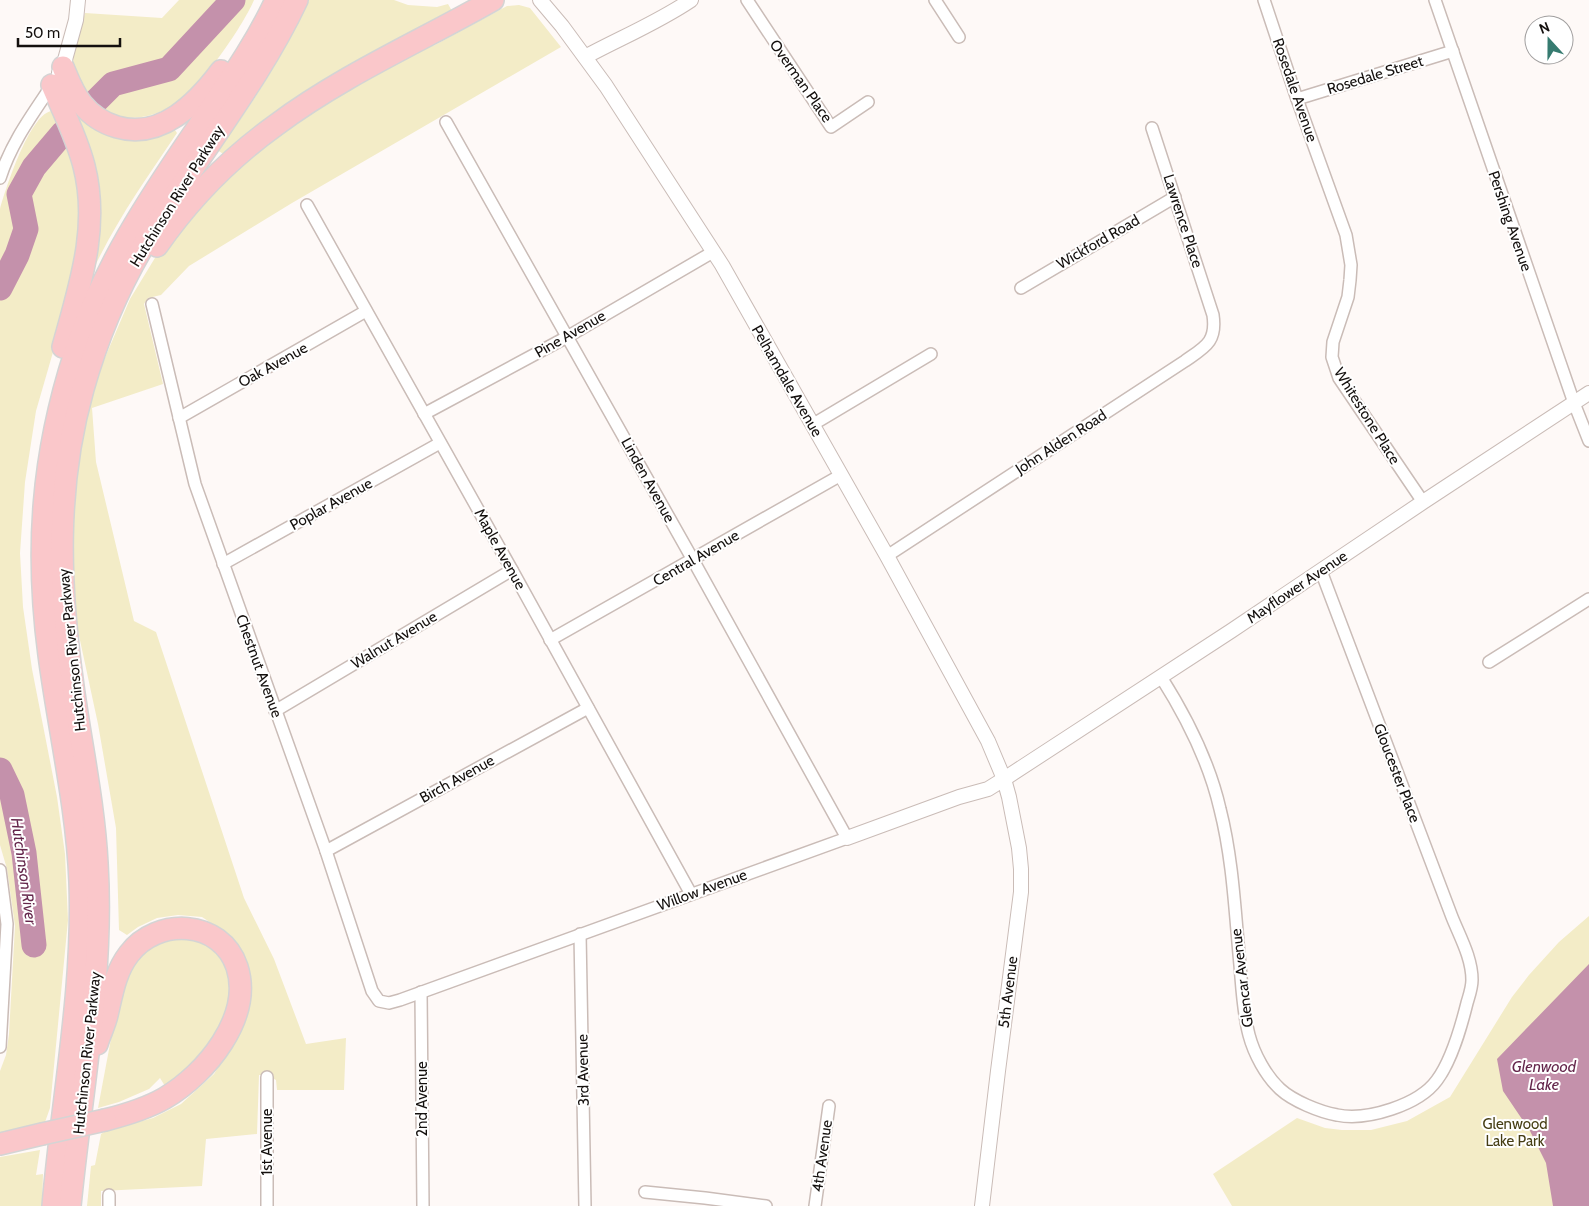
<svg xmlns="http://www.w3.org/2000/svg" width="1589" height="1206" font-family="Cabin,sans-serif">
	<rect width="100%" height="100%" fill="#fef9f7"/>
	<g fill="#f3ecc7">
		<path d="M179,0h75c-12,28 -55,90 -81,105 -22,14 -48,18 -72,4 -4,-3 -8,-10 -12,-14 -6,-7 -14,-17 -16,-26 -2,-10 9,-44 12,-56l77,5z"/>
		<path d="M309,0h85l14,5 29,2 11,-3 4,7 -227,144 -8,-5c37,-46 67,-97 92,-150z"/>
		<polygon points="519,5 530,8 561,47 292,203 189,266 161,295 148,298 144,304 163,384 92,408 96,462 134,621 156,632 244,898 274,959 306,1044 346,1038 344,1090 277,1090 276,1080 266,1075 259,1075 257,1134 206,1139 202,1186 101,1191 101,1206 87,1206 91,1166 95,1165 101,1134 106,1131 153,1118 181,1104 214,1074 243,1026 250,983 245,958 231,936 202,917 178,915 157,918 138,927 127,935 119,930 116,828 98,724 78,631 67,538 77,457 92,388 130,299 161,248 248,154 298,117 397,59 435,45 507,6"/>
		<path d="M68,97l22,25 82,4 5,7c-29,43 -59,85 -82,133h-2z"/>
		<path d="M51,111l8,5 19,49 2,46 -6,57 -12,53 -26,90 -11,71 -5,71 3,54 9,62 25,128 8,57 3,66 -18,188 -6,17 -44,9v-63l6,-16 3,-21 6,-108 -8,-57 -7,-24v-636c6,-21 29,-93 51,-98z"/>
		<polygon points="1589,916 1589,1206 1232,1206 1213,1174 1297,1118 1325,1128 1342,1130 1371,1130 1407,1121 1450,1097 1512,997 1529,975 1559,942"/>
		<polygon points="194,935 224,958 232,974 227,1017 207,1049 176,1080 165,1086 160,1078 149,1089 119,1102 98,1108 110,1044 125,975 142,949 166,937"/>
		<polygon points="40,1150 36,1175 43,1174 42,1206 0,1206 0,1157"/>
	</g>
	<polygon fill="#c491ab" points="1589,964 1589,1206 1553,1206 1546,1163 1530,1131 1503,1091 1497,1059"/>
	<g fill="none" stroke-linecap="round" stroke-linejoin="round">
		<g stroke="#c491ab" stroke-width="25">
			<polyline points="94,103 113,84 169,69 233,0"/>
			<polyline points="0,288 17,255 26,229 19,194 34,167 62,134"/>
			<polyline points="0,770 12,795 24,853 34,945"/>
		</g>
		<defs>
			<g id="minor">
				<polyline points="747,0 831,127 868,102"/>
				<polyline points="935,0 959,37"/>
				<polyline points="1264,0 1297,99 1346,235 1351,265 1350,280 1348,297 1333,342 1332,357 1339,378 1423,502"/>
				<polyline points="1435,0 1574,403 1589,441"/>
				<polyline points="1297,99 1453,51"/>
				<path d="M0,178c11,-35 32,-63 52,-93"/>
				<polyline points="307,205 512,570 691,894"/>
				<polyline points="1021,288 1175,197"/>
				<polyline points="152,304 195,484 326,851 372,991 379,1001 389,1003 400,1000 847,838 693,560 446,122"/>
				<polyline points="424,414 567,337 713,252"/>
				<polyline points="179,418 366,311"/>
				<polyline points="812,425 931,354"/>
				<path d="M887,556l298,-195c20,-14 32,-19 28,-46l-61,-187"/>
				<polyline points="223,564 440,443"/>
				<polyline points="550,640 841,475"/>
				<polyline points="1489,662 1589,599"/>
				<path d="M1161,677c26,41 48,84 59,132 13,51 15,104 20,156 2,23 3,48 9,70 5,19 17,41 31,54 13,12 40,23 57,26 30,6 82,-10 100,-35 15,-20 24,-53 30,-77 2,-7 5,-15 5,-23 0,-22 -12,-43 -20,-63l-131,-346"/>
				<polyline points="275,711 512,570"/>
				<polyline points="326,851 588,708"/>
				<polyline points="0,870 7,924 0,1047"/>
				<polyline points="580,934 585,1206"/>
				<polyline points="421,992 423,1206"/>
				<polyline points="267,1077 267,1206"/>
				<polyline points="645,1192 705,1198 766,1206"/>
				<polyline points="109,1206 109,1195"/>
				<polyline points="815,1206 829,1106"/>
			</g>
			<g id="tertiary">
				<polyline points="540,0 562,26 606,86 722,265 887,556 988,741 1004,779 1009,797 1019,848 1021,869 1021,892 998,1071 982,1206"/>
				<path d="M585,57c35,-19 72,-34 106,-57"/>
				<polyline points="59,73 63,67 76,20 78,0"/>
				<polyline points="847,838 959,797 988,789 1004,779 1231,631 1423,502 1589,393"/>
			</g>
			<g id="motorway">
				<path d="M63,67c5,12 10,26 19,37 9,11 21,19 35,23 44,13 80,-24 104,-56"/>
				<path d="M52,85c11,26 25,53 32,81 16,62 -5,122 -21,181"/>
				<path d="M157,246c32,-46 73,-88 119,-121 67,-50 145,-84 217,-125"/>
				<path d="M97,1044c3,-10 8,-20 10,-29 5,-21 8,-43 22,-61 28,-37 92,-35 108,13 16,50 -31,107 -72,131 -19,11 -40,17 -60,22"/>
				<polyline points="0,1144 42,1134"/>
				<path d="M53,1206c9,-107 31,-216 27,-324 -3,-76 -21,-151 -31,-227 -14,-106 -7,-200 26,-302 26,-82 73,-153 121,-223 28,-42 59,-84 80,-130"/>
				<path d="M70,1206c11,-114 34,-228 27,-343 -3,-59 -16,-118 -24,-177 -14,-100 -18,-198 10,-297 16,-57 40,-112 72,-162 46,-76 104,-146 142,-227"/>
			</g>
		</defs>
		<use href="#minor" stroke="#cabcb7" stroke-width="14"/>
		<use href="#tertiary" stroke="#cabcb7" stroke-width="16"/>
		<use href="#motorway" stroke="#d5d4d4" stroke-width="24"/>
		<use href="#minor" stroke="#fff" stroke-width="11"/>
		<use href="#tertiary" stroke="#fff" stroke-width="14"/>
		<use href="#motorway" stroke="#fac7ca" stroke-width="21"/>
		<defs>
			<polyline id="motorway-bridge" points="42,1134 105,1120"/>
		</defs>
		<use href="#motorway-bridge" stroke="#d5d4d4" stroke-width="24" stroke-linecap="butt"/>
		<use href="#motorway-bridge" stroke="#fac7ca" stroke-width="21"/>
	</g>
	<g text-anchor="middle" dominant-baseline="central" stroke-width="4" stroke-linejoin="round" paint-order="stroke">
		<g font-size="15" fill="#14100e" stroke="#fff">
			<text transform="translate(1375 75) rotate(-17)">Rosedale Street</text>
			<text transform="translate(801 81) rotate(55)">Overman Place</text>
			<text transform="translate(1295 90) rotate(71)">Rosedale Avenue</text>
			<text transform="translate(177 196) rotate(-58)">Hutchinson River Parkway</text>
			<text transform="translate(1183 221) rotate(72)">Lawrence Place</text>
			<text transform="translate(1510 221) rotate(71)">Pershing Avenue</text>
			<text transform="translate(1098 242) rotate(-30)">Wickford Road</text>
			<text transform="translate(570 334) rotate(-30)">Pine Avenue</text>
			<text transform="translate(273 365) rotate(-29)">Oak Avenue</text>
			<text transform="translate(787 381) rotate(60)">Pelhamdale Avenue</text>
			<text transform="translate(1367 416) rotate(58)">Whitestone Place</text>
			<text transform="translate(1061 442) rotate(-33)">John Alden Road</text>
			<text transform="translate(648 480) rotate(61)">Linden Avenue</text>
			<text transform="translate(331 504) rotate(-29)">Poplar Avenue</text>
			<text transform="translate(500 549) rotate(61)">Maple Avenue</text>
			<text transform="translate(696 558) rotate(-30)">Central Avenue</text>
			<text transform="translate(1297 587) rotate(-34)">Mayflower Avenue</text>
			<text transform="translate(394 640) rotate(-31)">Walnut Avenue</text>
			<text transform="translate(72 650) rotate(-96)">Hutchinson River Parkway</text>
			<text transform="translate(259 666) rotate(70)">Chestnut Avenue</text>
			<text transform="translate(1397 773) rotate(69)">Gloucester Place</text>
			<text transform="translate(457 779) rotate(-29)">Birch Avenue</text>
			<text transform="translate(702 890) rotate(-20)">Willow Avenue</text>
			<text transform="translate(1242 978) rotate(-97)">Glencar Avenue</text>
			<text transform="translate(1008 992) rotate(-83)">5th Avenue</text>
			<text transform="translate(87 1053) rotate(-84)">Hutchinson River Parkway</text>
			<text transform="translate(583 1070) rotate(-91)">3rd Avenue</text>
			<text transform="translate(422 1099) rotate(-90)">2nd Avenue</text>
			<text transform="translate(267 1142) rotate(-90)">1st Avenue</text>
			<text transform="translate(822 1156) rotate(-82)">4th Avenue</text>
		</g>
		<g font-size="15" fill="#463e14" stroke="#fff">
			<text x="1515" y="1124">Glenwood<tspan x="1515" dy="17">Lake Park</tspan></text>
		</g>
		<g font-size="16" font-style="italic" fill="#64264b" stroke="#fff">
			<text transform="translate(24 871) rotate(82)">Hutchinson River</text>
			<text x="1544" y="1066">Glenwood<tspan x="1544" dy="18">Lake</tspan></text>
		</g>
	</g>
	<g transform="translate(1549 40) rotate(339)"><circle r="24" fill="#ffffff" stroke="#a19f9f"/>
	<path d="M0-4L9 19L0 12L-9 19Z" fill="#367b70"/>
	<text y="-8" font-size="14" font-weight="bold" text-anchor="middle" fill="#14100e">N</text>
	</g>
	<path d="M18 38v8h102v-8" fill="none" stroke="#14100e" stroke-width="2.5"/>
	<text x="25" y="38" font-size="15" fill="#14100e" stroke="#ffffff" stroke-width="4" paint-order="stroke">50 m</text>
</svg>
